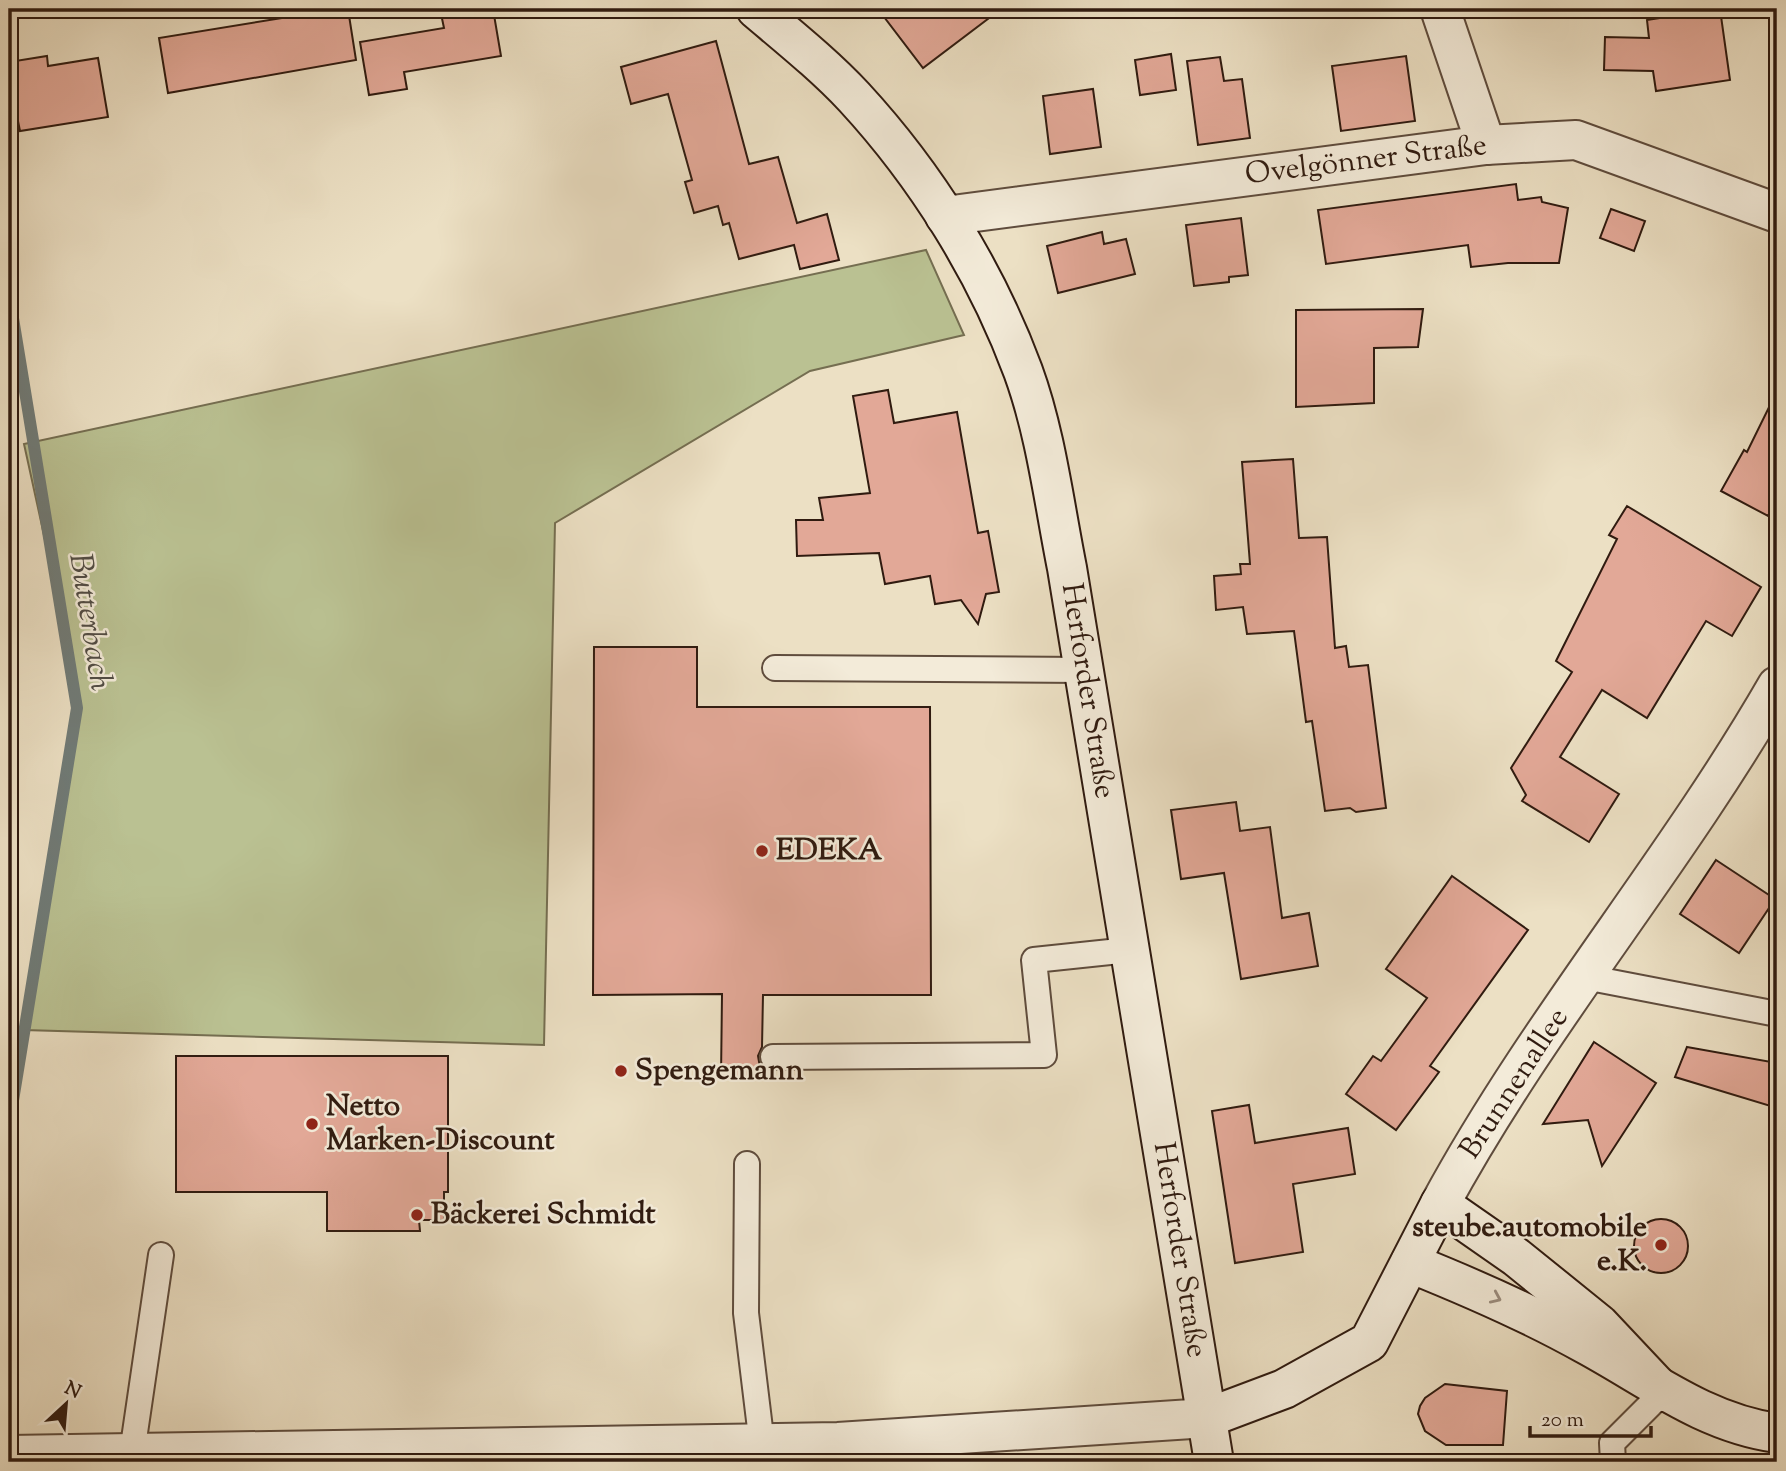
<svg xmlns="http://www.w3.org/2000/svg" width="1786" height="1471" font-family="'Sorts Mill Goudy',serif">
	<rect width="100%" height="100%" fill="#ece0c4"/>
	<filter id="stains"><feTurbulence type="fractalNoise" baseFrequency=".00286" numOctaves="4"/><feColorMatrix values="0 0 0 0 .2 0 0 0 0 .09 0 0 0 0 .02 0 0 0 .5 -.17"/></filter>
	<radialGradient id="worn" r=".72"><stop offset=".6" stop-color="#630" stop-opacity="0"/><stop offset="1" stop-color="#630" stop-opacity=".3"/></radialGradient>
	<polygon fill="#bac192" stroke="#756e51" stroke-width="2" points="926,250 964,335 810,371 555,523 544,1045 24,1030 81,704 24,444"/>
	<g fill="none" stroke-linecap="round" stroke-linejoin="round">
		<polyline stroke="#707b77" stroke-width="12" points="9,294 77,708 9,1125"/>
	</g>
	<g fill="#e2a897" stroke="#301b10" stroke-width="2">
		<polygon points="338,9 348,9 356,60 168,93 159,38"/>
		<polygon points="440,9 493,9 501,56 404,72 407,89 369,95 360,42 444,28"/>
		<polygon points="878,9 1001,9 923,68"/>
		<polygon points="1685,9 1720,9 1730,80 1656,91 1653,71 1604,70 1605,37 1649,38 1647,20 1686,14"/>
		<polygon points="716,41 749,164 778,157 797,223 827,214 839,260 800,269 794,245 739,259 729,223 723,225 718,206 694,213 685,182 692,180 668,94 631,104 621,67"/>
		<polygon points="1171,54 1176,90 1140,95 1135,60"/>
		<polygon points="47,56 48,66 98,58 108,117 20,131 9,77 9,62"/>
		<polygon points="1406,56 1415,121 1341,131 1332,66"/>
		<polygon points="1220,57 1224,81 1242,79 1250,138 1198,145 1187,61"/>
		<polygon points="1093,89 1101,147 1050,154 1043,96"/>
		<polygon points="1516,184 1518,200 1541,197 1542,202 1568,208 1559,263 1508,263 1471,267 1468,245 1326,264 1318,210"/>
		<polygon points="1611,209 1645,221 1634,251 1600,238"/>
		<polygon points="1241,218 1248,275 1229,277 1229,282 1194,286 1186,225"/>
		<polygon points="1102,232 1104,244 1126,239 1135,274 1058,293 1047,246"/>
		<polygon points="1423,309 1418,347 1374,348 1374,403 1296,407 1296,310"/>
		<polygon points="888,390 894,423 957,412 978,533 988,531 999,592 986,594 978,624 961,600 935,604 930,576 885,584 879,553 797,556 796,520 823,520 819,498 870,493 853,396"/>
		<polygon points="1777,391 1777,499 1768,516 1721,491 1744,450 1747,452"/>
		<polygon points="1293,459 1299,538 1327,537 1335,648 1346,646 1349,667 1368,665 1386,808 1356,812 1350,808 1325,811 1312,721 1306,722 1294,631 1247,634 1243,607 1216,610 1214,576 1241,574 1240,564 1250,564 1242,462"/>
		<polygon points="1627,506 1761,587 1732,636 1706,621 1647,718 1602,690 1560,757 1619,794 1589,842 1522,801 1526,795 1511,768 1572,672 1556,661 1617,539 1609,535"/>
		<polygon points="594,647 697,647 697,707 930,707 931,995 763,995 762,1047 758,1056 762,1079 721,1078 722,994 593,995"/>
		<polygon points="1236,802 1240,831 1270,827 1282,918 1309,913 1318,966 1241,979 1224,873 1181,879 1171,810"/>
		<polygon points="1716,860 1775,899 1739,953 1680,914"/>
		<polygon points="1452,876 1528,930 1430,1066 1439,1072 1396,1130 1346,1094 1373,1056 1381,1061 1427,998 1386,969"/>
		<polygon points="1594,1042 1656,1083 1602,1166 1588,1120 1543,1124"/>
		<polygon points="1687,1047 1777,1063 1777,1108 1675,1077"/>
		<polygon points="176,1056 448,1056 448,1192 444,1192 444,1220 419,1220 420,1231 327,1231 327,1192 176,1192"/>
		<polygon points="1249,1105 1255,1143 1348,1128 1355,1174 1293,1184 1303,1252 1235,1263 1212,1111"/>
		<circle cx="1661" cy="1246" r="27"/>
		<polygon points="1445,1384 1507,1391 1503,1445 1446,1445 1425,1431 1418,1414 1420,1406 1425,1398"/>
	</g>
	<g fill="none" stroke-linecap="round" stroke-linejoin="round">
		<defs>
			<g id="service">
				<polyline points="775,668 1083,670"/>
				<polyline points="1585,977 1777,1014"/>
				<polyline points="773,1057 1044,1055 1034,960 1129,950"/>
				<polyline points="747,1164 746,1313 762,1445"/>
				<polyline points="132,1453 161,1255"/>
				<polyline points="1613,1462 1612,1443 1663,1392"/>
			</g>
			<g id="minor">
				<polyline points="1440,9 1486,145"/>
				<polyline points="945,216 1486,145 1576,140 1777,213"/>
			</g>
			<g id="tertiary">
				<path d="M1440,1204c98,-181 234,-339 337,-518"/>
				<polyline points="9,1455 838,1442 1207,1418"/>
			</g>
			<g id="secondary">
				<path d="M756,9c33,28 68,56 98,88 72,78 132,174 169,274 23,63 31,132 44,197l147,894"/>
				<path d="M1410,1263c60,24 118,49 175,81 63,34 119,79 192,89"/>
				<polyline points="1207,1418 1284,1389 1369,1342 1440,1204 1516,1257 1599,1324 1663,1392"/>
			</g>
		</defs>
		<use href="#service" stroke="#5f4c3d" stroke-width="28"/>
		<use href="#minor" stroke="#5f4c3d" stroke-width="42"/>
		<use href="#tertiary" stroke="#5f4c3d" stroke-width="42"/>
		<use href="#secondary" stroke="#301b10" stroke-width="42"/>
		<use href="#service" stroke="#f3ebd9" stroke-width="24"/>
		<use href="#minor" stroke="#f3ebd9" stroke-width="38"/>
		<use href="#tertiary" stroke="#f3ebd9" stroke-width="38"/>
		<use href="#secondary" stroke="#f3ebd9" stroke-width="38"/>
	</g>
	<defs><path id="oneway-chevron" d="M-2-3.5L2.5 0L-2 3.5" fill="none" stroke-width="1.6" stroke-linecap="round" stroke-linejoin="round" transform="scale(1.75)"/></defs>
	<use stroke="#9b8d7f" href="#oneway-chevron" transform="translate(1496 1298) rotate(24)"/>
	<g fill="#8f2418" stroke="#f3ebd9" stroke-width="2.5">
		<circle cx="762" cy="851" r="7"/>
		<circle cx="621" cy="1071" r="7"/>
		<circle cx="312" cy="1124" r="7"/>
		<circle cx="417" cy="1215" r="7"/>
		<circle cx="1661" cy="1245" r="7"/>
	</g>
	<g text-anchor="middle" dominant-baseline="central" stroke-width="5" stroke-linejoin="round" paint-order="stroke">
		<g font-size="30" fill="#301b10" stroke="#f3ebd9">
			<text transform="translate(1366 161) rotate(-7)">Ovelgönner Straße</text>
			<text transform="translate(1087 691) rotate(81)">Herforder Straße</text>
			<text transform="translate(1515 1084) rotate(-57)">Brunnenallee</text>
			<text transform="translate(1179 1250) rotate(81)">Herforder Straße</text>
		</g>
		<g font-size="30" font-weight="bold" fill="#301b10" stroke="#f3ebd9" text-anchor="start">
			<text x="776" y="851">EDEKA</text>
			<text x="635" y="1071">Spengemann</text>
			<text x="326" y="1107">Netto<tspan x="326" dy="34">Marken-Discount</tspan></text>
			<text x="431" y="1215">Bäckerei Schmidt</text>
			<text x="1647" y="1228" text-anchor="end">steube.automobile<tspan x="1647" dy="34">e.K.</tspan></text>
		</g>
		<g font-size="32" font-style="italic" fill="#504b44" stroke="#f3ebd9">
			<text transform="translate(89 622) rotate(81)">Butterbach</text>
		</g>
	</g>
	<rect width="1786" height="1471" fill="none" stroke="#ece0c4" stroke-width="35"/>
	<rect x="10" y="10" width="1765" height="1450" fill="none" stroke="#301b10" stroke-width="3.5"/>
	<rect x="18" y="18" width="1751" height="1436" fill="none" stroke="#301b10" stroke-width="2"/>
	<g transform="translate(66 1404) rotate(26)" stroke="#f3ebd9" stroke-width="5" paint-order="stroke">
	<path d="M0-5L12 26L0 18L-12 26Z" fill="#301b10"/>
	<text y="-10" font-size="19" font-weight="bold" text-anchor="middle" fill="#301b10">N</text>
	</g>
	<path d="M1530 1426v10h121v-10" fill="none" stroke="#301b10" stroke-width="3.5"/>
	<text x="1541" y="1426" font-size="21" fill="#301b10" stroke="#f3ebd9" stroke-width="5" paint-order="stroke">20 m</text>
	<rect width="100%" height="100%" filter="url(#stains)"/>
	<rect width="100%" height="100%" fill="url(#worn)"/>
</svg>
